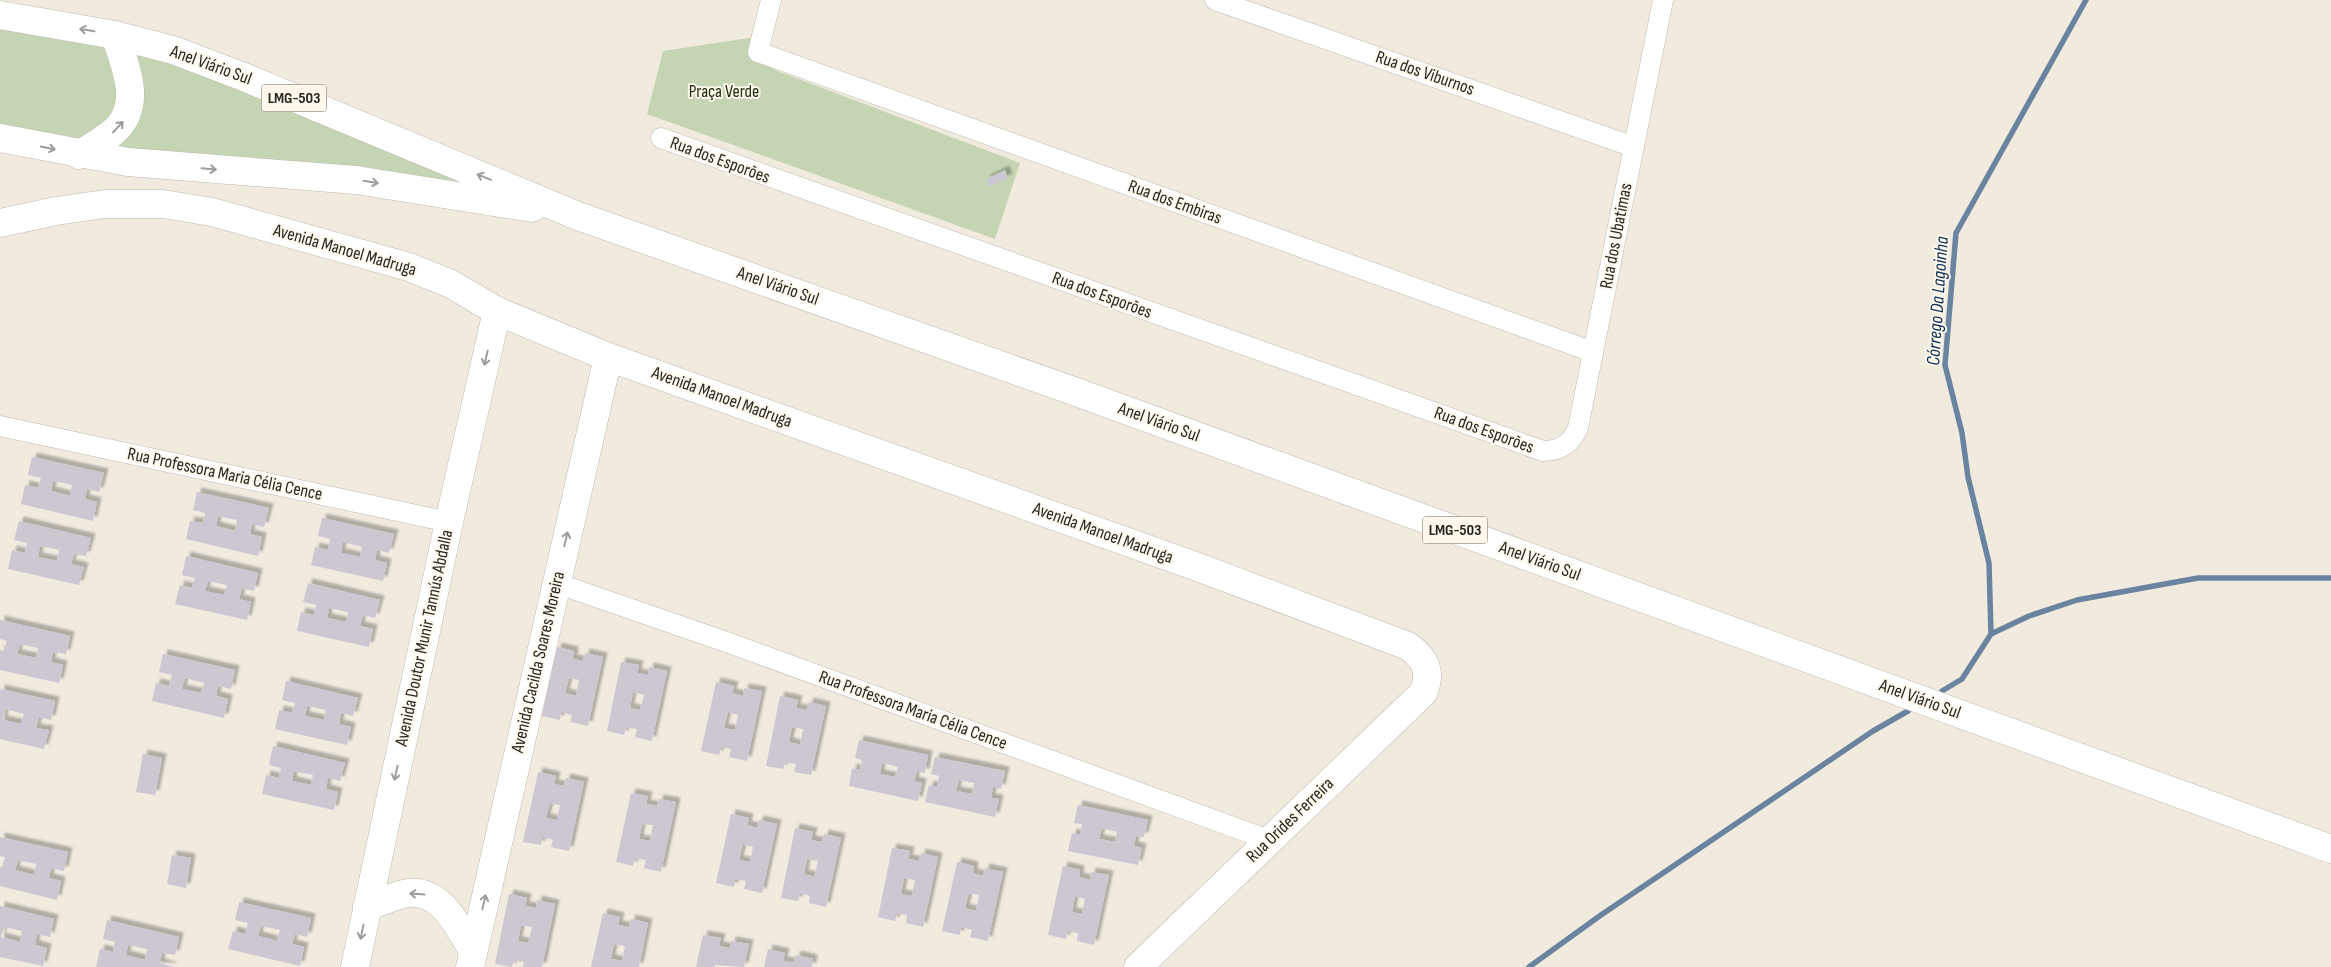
<svg xmlns="http://www.w3.org/2000/svg" width="2331" height="967" font-family="'Sofia Sans Condensed',sans-serif">
	<defs>
		<filter id="shadow"><feDropShadow dx="4.5" dy="-4.5" stdDeviation="1" flood-color="#0004"/></filter>
	</defs>
	<rect width="100%" height="100%" fill="#f0eadf"/>
	<g fill="#c5d5b3">
		<polygon points="0,15 115,35 578,216 0,138"/>
		<polygon points="762,36 763,62 775,70 1020,163 995,239 647,114 663,51"/>
	</g>
	<g fill="none" stroke-linecap="round" stroke-linejoin="round">
		<g stroke="#6a849f" stroke-width="5.5">
			<polyline points="1991,634 1989,563 1968,477 1962,433 1945,365 1956,233 2086,0"/>
			<polyline points="1942,691 1962,679 1991,634 2029,616 2077,600 2198,578 2331,578"/>
			<polyline points="1529,967 1601,915 1873,731 1908,711"/>
		</g>
	</g>
	<g fill="#cdc7d2" fill-rule="evenodd" filter="url(#shadow)">
		<polygon points="1005,170 1008,178 989,187 986,179"/>
		<path d="M32,457l72,16 -5,19 -12,-3 -2,10 12,3 -4,19 -72,-17 4,-19 13,3 3,-10 -13,-3zM53,481l19,4 -2,11 -19,-5z"/>
		<path d="M197,492l72,16 -5,19 -12,-3 -2,10 12,3 -4,19 -72,-17 4,-18 13,2 2,-10 -12,-3zM218,516l19,4 -2,11 -19,-5z"/>
		<path d="M322,518l72,16 -5,19 -12,-3 -2,10 12,3 -4,18 -72,-16 4,-18 13,3 2,-11 -12,-3zM343,542l19,5 -2,10 -19,-4z"/>
		<path d="M19,521l72,17 -5,18 -12,-2 -3,10 13,3 -5,18 -71,-16 4,-19 13,3 2,-10 -13,-3zM40,546l19,4 -2,11 -19,-4z"/>
		<path d="M186,556l72,17 -4,18 -12,-3 -3,11 12,3 -4,18 -72,-16 5,-19 12,3 3,-10 -13,-3zM208,581l19,4 -3,10 -19,-4z"/>
		<path d="M308,583l72,17 -5,18 -12,-3 -3,11 13,3 -4,18 -72,-16 4,-19 13,3 2,-10 -13,-3zM329,608l19,4 -2,10 -19,-4z"/>
		<path d="M0,620l70,16 -4,18 -13,-2 -2,10 12,3 -4,18 -59,-13v-20l4,1 3,-10 -7,-2zM20,644l18,4 -2,10 -19,-4z"/>
		<path d="M557,647l17,4 -1,8 10,2 2,-8 18,4 -15,69 -18,-4 2,-7 -11,-3 -1,8 -18,-4zM569,678l10,2 -3,16 -11,-3z"/>
		<path d="M163,654l72,16 -4,19 -13,-3 -2,10 12,3 -4,19 -72,-17 4,-18 13,3 3,-11 -13,-3zM185,678l19,5 -3,10 -19,-4z"/>
		<path d="M621,662l18,3 -2,8 11,2 1,-8 18,4 -15,70 -17,-4 2,-8 -11,-2 -2,8 -17,-4zM633,692l11,3 -4,15 -10,-2z"/>
		<path d="M286,681l72,17 -5,18 -12,-3 -2,11 12,3 -4,18 -72,-16 4,-19 13,3 3,-10 -13,-3zM307,706l19,4 -2,10 -19,-4z"/>
		<path d="M716,682l18,4 -2,7 11,3 1,-8 18,3 -15,70 -18,-4 2,-8 -10,-2 -2,8 -18,-4zM728,712l10,3 -3,15 -11,-2z"/>
		<path d="M0,689l55,12 -4,19 -12,-3 -3,11 13,2 -5,19 -44,-10zM5,709l19,5 -3,10 -18,-4z"/>
		<path d="M780,696l18,4 -2,8 11,2 2,-8 17,4 -15,69 -17,-3 2,-8 -11,-2 -2,7 -17,-3zM792,727l11,2 -3,16 -11,-3z"/>
		<path d="M859,740l69,15 -3,18 -8,-2 -3,10 8,2 -4,18 -69,-15 3,-18 8,2 2,-10 -7,-2zM882,763l16,4 -3,10 -15,-3z"/>
		<path d="M273,746l72,17 -5,18 -12,-3 -2,11 12,3 -4,18 -72,-16 4,-19 13,3 2,-10 -12,-3zM294,771l19,4 -2,10 -19,-4z"/>
		<polygon points="143,754 162,758 155,795 136,792"/>
		<path d="M935,757l70,14 -4,18 -8,-2 -2,11 8,1 -4,18 -70,-15 4,-17 8,2 2,-11 -8,-2zM959,780l15,3 -2,11 -16,-3z"/>
		<path d="M538,772l18,4 -2,8 10,2 2,-8 18,4 -15,69 -18,-4 2,-7 -11,-3 -1,8 -18,-3zM550,803l10,2 -3,15 -11,-2z"/>
		<path d="M631,793l17,3 -2,8 11,2 2,-7 17,3 -15,70 -17,-4 2,-8 -11,-2 -2,8 -17,-4zM642,824l11,1 -3,16 -11,-2z"/>
		<path d="M1078,805l70,15 -4,17 -8,-1 -2,10 8,2 -4,17 -70,-14 4,-18 8,2 2,-11 -8,-1zM1102,828l15,4 -2,10 -16,-3z"/>
		<path d="M731,814l18,4 -2,7 10,3 2,-8 18,4 -15,69 -18,-4 2,-8 -11,-2 -1,8 -18,-4zM743,844l10,3 -3,15 -11,-2z"/>
		<path d="M795,828l18,4 -2,8 11,2 2,-8 17,4 -15,69 -17,-4 1,-7 -10,-3 -2,8 -17,-3zM807,859l11,2 -4,16 -10,-3z"/>
		<path d="M0,837l68,15 -4,19 -13,-3 -2,10 12,3 -4,19 -57,-14v-19h2l3,-10 -5,-1zM18,860l18,4 -2,11 -19,-5z"/>
		<path d="M892,848l18,3 -2,8 11,2 2,-8 17,4 -15,70 -17,-4 1,-8 -10,-2 -2,8 -17,-4zM904,878l11,2 -3,16 -11,-2z"/>
		<polygon points="172,855 191,858 186,888 167,884"/>
		<path d="M957,862l17,4 -1,7 10,3 2,-8 18,4 -15,69 -18,-4 2,-7 -11,-3 -1,8 -18,-4zM969,893l10,2 -3,16 -11,-3z"/>
		<path d="M1063,866l17,4 -1,7 11,3 1,-8 18,3 -15,70 -17,-4 1,-8 -11,-2 -1,8 -18,-4zM1075,896l10,3 -3,15 -10,-2z"/>
		<path d="M509,894l18,4 -2,8 11,2 1,-8 18,4 -13,63h-19l1,-5 -10,-2 -2,7 -17,-3zM521,925l11,2 -4,16 -10,-2z"/>
		<path d="M239,902l72,16 -4,19 -12,-3 -3,10 12,3 -4,19 -72,-17 5,-18 12,3 3,-11 -13,-3zM261,926l19,4 -3,11 -19,-5z"/>
		<path d="M0,906l54,13 -4,18 -13,-3 -2,11 12,3 -4,18 -43,-9zM4,927l18,4 -2,11 -19,-5z"/>
		<path d="M603,913l17,4 -2,8 11,2 2,-8 17,4 -9,44h-48zM614,944l11,2 -3,15 -11,-2z"/>
		<path d="M107,920l72,17 -4,18 -13,-2 -2,10 14,4h-78l4,-18 13,3 2,-10 -12,-3zM128,945l19,4 -2,11 -19,-5z"/>
		<polygon points="703,935 721,938 719,946 730,948 731,941 749,944 744,967 715,965 715,967 696,967"/>
		<polygon points="768,949 785,953 783,961 794,963 796,955 813,959 812,967 764,967"/>
	</g>
	<g fill="none" stroke-linecap="round" stroke-linejoin="round">
		<defs>
			<g id="street">
				<polyline points="771,0 758,52 1593,352"/>
				<polyline points="1215,0 1634,147"/>
				<path d="M661,138l882,313c17,0 28,-7 35,-23l85,-428"/>
				<polyline points="0,426 449,522"/>
				<polyline points="556,583 732,644 1269,840"/>
			</g>
			<g id="secondary">
				<path d="M0,223l56,-12 49,-7h58l49,8 197,55 42,17 46,27 111,46 587,209 213,80c18,13 24,26 15,47l-285,274"/>
				<path d="M367,906c13,-3 28,-11 41,-13 34,-4 50,34 65,58"/>
				<polyline points="355,967 449,522 497,311"/>
				<polyline points="470,967 608,357"/>
			</g>
			<g id="primary">
				<polyline points="0,15 115,35 173,50 244,77 578,216 1079,393 2331,849"/>
				<polyline points="0,138 128,162 356,180 532,208"/>
				<path d="M79,155c11,-7 23,-14 33,-22 32,-26 14,-65 3,-98"/>
			</g>
		</defs>
		<use href="#street" stroke="#bfbaaf" stroke-width="21"/>
		<use href="#secondary" stroke="#bfbaaf" stroke-width="29"/>
		<use href="#primary" stroke="#bfbaaf" stroke-width="29"/>
		<use href="#street" stroke="#fff" stroke-width="20"/>
		<use href="#secondary" stroke="#fff" stroke-width="28"/>
		<use href="#primary" stroke="#fff" stroke-width="28"/>
	</g>
	<defs><path id="oneway-shaft" d="M-6 0H5M1.5-3L5.5 0L1.5 3" fill="none" stroke-width="1.6" stroke-linecap="round" stroke-linejoin="round" transform="scale(1.25)"/></defs>
	<g stroke="#9e9d9b">
		<use href="#oneway-shaft" transform="translate(87 30) rotate(-170)"/>
		<use href="#oneway-shaft" transform="translate(118 127) rotate(-47)"/>
		<use href="#oneway-shaft" transform="translate(48 148) rotate(12)"/>
		<use href="#oneway-shaft" transform="translate(209 169) rotate(5)"/>
		<use href="#oneway-shaft" transform="translate(484 177) rotate(-158)"/>
		<use href="#oneway-shaft" transform="translate(371 182) rotate(9)"/>
		<use href="#oneway-shaft" transform="translate(486 358) rotate(103)"/>
		<use href="#oneway-shaft" transform="translate(566 539) rotate(-77)"/>
		<use href="#oneway-shaft" transform="translate(396 773) rotate(102)"/>
		<use href="#oneway-shaft" transform="translate(417 894) rotate(-176)"/>
		<use href="#oneway-shaft" transform="translate(484 902) rotate(-77)"/>
		<use href="#oneway-shaft" transform="translate(362 932) rotate(101)"/>
	</g>
	<g text-anchor="middle" dominant-baseline="central" stroke-width="4" stroke-linejoin="round" paint-order="stroke">
		<g fill="#fdf7ec" stroke="#68655e" stroke-width="1">
			<rect x="261.5" y="84.5" width="65" height="27" rx="4"/>
			<rect x="1422.5" y="516.5" width="65" height="27" rx="4"/>
		</g>
		<g font-size="16" font-weight="bold" fill="#282621">
			<text x="294" y="98">LMG-503</text>
			<text x="1455" y="530">LMG-503</text>
		</g>
		<g font-size="18" fill="#282621" stroke="#fdf7ec">
			<text transform="translate(211 65) rotate(20)">Anel Viário Sul</text>
			<text transform="translate(1425 73) rotate(19)">Rua dos Viburnos</text>
			<text transform="translate(720 160) rotate(20)">Rua dos Esporões</text>
			<text transform="translate(1175 202) rotate(20)">Rua dos Embiras</text>
			<text transform="translate(1616 236) rotate(-79)">Rua dos Ubatimas</text>
			<text transform="translate(345 250) rotate(16)">Avenida Manoel Madruga</text>
			<text transform="translate(778 286) rotate(19)">Anel Viário Sul</text>
			<text transform="translate(1102 295) rotate(20)">Rua dos Esporões</text>
			<text transform="translate(722 397) rotate(20)">Avenida Manoel Madruga</text>
			<text transform="translate(1159 422) rotate(20)">Anel Viário Sul</text>
			<text transform="translate(1484 430) rotate(20)">Rua dos Esporões</text>
			<text transform="translate(225 474) rotate(12)">Rua Professora Maria Célia Cence</text>
			<text transform="translate(1103 533) rotate(20)">Avenida Manoel Madruga</text>
			<text transform="translate(1540 561) rotate(20)">Anel Viário Sul</text>
			<text transform="translate(424 638) rotate(-78)">Avenida Doutor Munir Tannús Abdalla</text>
			<text transform="translate(538 662) rotate(-77)">Avenida Cacilda Soares Moreira</text>
			<text transform="translate(1920 699) rotate(20)">Anel Viário Sul</text>
			<text transform="translate(913 710) rotate(20)">Rua Professora Maria Célia Cence</text>
			<text transform="translate(1290 820) rotate(-44)">Rua Orides Ferreira</text>
		</g>
		<g font-size="18" fill="#22300b" stroke="#fdf7ec">
			<text x="724" y="91">Praça Verde</text>
		</g>
		<g font-size="19" font-style="italic" fill="#062e55" stroke="#fdf7ec">
			<text transform="translate(1938 301) rotate(-86)">Córrego Da Lagoinha</text>
		</g>
	</g>
</svg>
